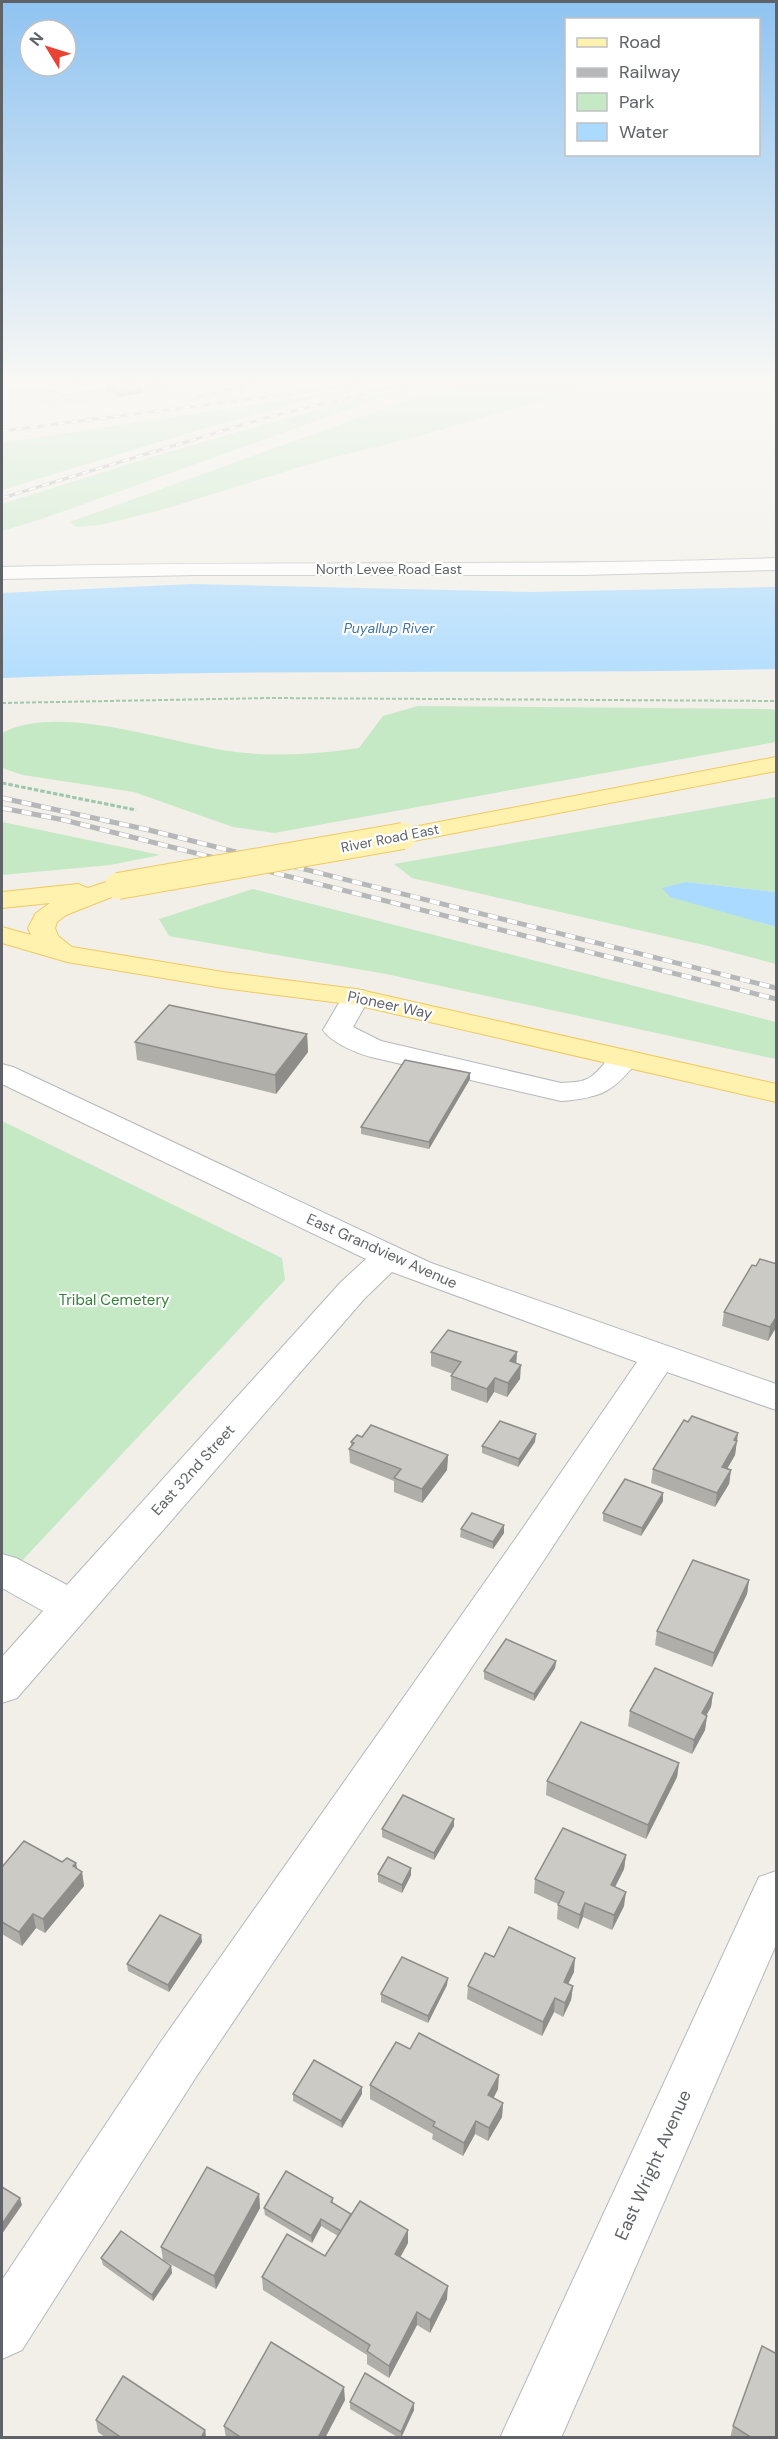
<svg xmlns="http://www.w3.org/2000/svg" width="778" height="2439" font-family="'DM Sans',sans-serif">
	<rect width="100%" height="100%" fill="#f1efe8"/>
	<polygon fill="#e0deda" points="2,378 245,378 49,408 18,390 2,392"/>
	<g fill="#c5e8c5">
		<polygon points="489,378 623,378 408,439 323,460 161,510 100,525 76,527 70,522 419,396"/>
		<polygon points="411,387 42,519 2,531 2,504 161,454 365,396"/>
		<polygon points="342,391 195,431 2,490 2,443"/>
		<path d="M418,706l352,3 6,1v32l-502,91 -41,-6 -99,-35 -111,-17 -21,-7v-35c58,-31 168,11 234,19 41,5 82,2 123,-4l24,-32z"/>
		<polygon points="776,797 776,892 686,882 761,923 776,927 776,964 708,946 412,878 394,864"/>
		<polygon points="2,822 160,855 110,865 2,875"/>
		<polygon points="253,889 776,1022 776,1059 386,974 169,936 159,919"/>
		<polygon points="2,1121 282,1258 285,1280 2,1582"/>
	</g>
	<g fill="#aadaff">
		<path d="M192,584l338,8 246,-5v82c-258,6 -516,-1 -774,9v-85z"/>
		<polygon points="686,882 776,892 776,927 670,897 662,888"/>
	</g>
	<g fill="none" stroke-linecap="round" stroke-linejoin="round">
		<defs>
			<g id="minor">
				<polygon points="34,378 50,378 65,385 123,378 165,378 158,382 63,394 42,386 2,391 2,383"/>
				<path d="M776,558v12l-194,5h-386l-194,4v-12c258,-7 516,0 774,-9z"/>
				<path d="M356,989l10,2 4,6 -17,30 28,14 180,42c9,-1 20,0 28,-5 20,-12 18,-33 45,-26l5,6c-23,33 -38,40 -78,43l-190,-44c-15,-4 -39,-14 -48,-27l23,-39z"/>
				<polygon points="2,1064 13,1067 431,1263 776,1384 776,1410 667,1372 544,1560 196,2077 22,2350 2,2359 2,2280 160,2043 516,1538 637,1362 392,1272 365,1298 17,1698 2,1703 2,1657 43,1611 2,1588 2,1554 16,1558 67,1585 341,1282 366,1259 2,1084"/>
				<polygon points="776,1871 776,1945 561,2438 500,2438 759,1877"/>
			</g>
			<g id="major">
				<polygon points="776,757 776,771 403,843 394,841 391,836 394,831 403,829"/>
				<polygon points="118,878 127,881 131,886 127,891 66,915 57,922 55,928 58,936 72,947 223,972 356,989 776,1084 776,1102 356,1005 223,988 67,962 2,943 2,927 31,935 28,928 36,913 50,903 2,908 2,892 78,884 88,888"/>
			</g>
		</defs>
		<use href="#minor" stroke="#b5b8bc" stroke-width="2"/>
		<use href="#major" stroke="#f2c960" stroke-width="2"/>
		<polyline stroke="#9cc7a9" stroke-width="2" stroke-dasharray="4 2" stroke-linecap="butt" points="2,703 270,698 776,701"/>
		<polyline stroke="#9cc7a9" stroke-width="3" stroke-dasharray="4.5 2" stroke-linecap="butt" points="2,783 136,810"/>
		<use href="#minor" fill="#fff" fill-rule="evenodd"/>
		<use href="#major" fill="#fff2af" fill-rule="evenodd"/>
		<defs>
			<g id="rail-far1">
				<polyline points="191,399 275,378"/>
				<polyline points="2,431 292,394 379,380"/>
				<polyline points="2,498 268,417 431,378"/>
			</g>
			<g id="rail">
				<polyline points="2,798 149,830 776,988"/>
				<polyline points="2,808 64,820 776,999"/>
			</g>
		</defs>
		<use href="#rail-far1" stroke="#b6b7b8" stroke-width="3"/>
		<use href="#rail" stroke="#b6b7b8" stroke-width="5"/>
		<use href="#rail-far1" stroke="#fff" stroke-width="2" stroke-dasharray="7" stroke-linecap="butt"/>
		<use href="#rail" stroke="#fff" stroke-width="4" stroke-dasharray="10" stroke-linecap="butt"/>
		<defs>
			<polyline id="major-bridge" points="118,886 403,836"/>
		</defs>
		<use href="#major-bridge" stroke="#f2c960" stroke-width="28" stroke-linecap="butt"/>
		<use href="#major-bridge" stroke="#fff2af" stroke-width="26"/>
	</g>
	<g fill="#afaea9">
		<polygon points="106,386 143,393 118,397 106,390"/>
		<polygon points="307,1034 308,1052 276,1094 137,1060 135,1042"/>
		<polygon points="470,1079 429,1149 361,1134 361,1127"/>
		<polygon points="777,1264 777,1326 768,1341 722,1326 724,1312 756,1266"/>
		<polygon points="431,1352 517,1352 516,1363 520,1379 507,1397 494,1392 487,1403 451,1390 451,1376 453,1374 431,1366"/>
		<polygon points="688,1422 738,1433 735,1455 727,1469 731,1470 729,1484 715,1507 651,1483 653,1469"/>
		<polygon points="362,1437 448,1455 447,1470 422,1503 394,1492 394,1481 350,1463 349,1449 351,1447 351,1442"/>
		<polygon points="535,1442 518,1467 482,1453 482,1446"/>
		<polygon points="663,1501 641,1536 603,1521 603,1513"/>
		<polygon points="504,1525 504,1533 493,1549 460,1537 461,1529"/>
		<polygon points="749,1580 747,1594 712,1667 655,1645 657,1631"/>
		<polygon points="556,1661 555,1668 534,1701 484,1679 484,1671"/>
		<polygon points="713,1693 711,1707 706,1716 707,1716 705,1730 692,1754 628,1726 630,1711"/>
		<polygon points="679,1763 677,1777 646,1839 546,1795 547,1781"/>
		<polygon points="454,1819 454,1826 434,1860 382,1837 382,1829"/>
		<polygon points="626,1855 624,1869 615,1887 624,1906 612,1930 583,1917 578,1929 557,1919 558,1904 534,1893 535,1879"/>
		<polygon points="62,1862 82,1872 84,1886 45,1933 36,1928 22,1946 2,1934 2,1867"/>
		<polygon points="378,1874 411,1875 402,1893 378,1882"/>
		<polygon points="201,1935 202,1942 169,1992 128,1971 127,1964"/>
		<polygon points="494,1957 574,1972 568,1984 573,1986 571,2000 563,2017 554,2012 542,2036 467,1999 468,1986"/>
		<polygon points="447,1985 428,2023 381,2002 381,1994"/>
		<polygon points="410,2049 498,2089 493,2098 503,2103 502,2117 488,2141 475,2134 463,2156 432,2139 433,2134 370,2099 370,2085"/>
		<polygon points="293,2094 362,2094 342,2128 293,2101"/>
		<polygon points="259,2194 260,2208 216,2289 163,2260 161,2247"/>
		<polygon points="333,2198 333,2203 351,2214 408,2230 408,2243 400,2257 447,2299 430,2333 417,2325 389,2378 367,2364 367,2355 263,2290 262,2277 325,2256 338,2236 321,2226 312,2243 265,2215 264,2208"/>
		<polygon points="101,2258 171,2266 172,2273 153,2301 103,2265"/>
		<polygon points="345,2400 325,2438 226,2438 224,2426"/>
		<polygon points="350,2402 414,2410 401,2438 399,2438 350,2409"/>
		<polygon points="96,2420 205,2430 206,2438 106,2438 98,2432"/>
		<polygon points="733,2426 777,2438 730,2438"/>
	</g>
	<g fill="#8f8d8a">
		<polygon points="143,389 143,393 118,397 118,393"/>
		<polygon points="307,1034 308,1052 276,1094 275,1075"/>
		<polygon points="470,1073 470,1079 429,1149 429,1142"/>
		<polygon points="777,1316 777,1326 768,1341 770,1327"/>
		<polygon points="517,1352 516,1366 510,1361"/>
		<polygon points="521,1365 520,1379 507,1397 508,1383"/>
		<polygon points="495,1378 494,1392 487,1403 487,1389"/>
		<polygon points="738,1433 735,1455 720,1481 722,1467 734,1440"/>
		<polygon points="536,1434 535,1442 518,1467 519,1459"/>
		<polygon points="448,1455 447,1470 422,1503 422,1489"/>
		<polygon points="731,1470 729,1484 715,1507 717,1493"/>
		<polygon points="663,1493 663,1501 641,1536 642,1528"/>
		<polygon points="504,1525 504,1533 493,1549 493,1542"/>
		<polygon points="749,1580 747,1594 712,1667 714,1653"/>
		<polygon points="556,1661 555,1668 534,1701 534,1694"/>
		<polygon points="713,1693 711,1707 699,1728 702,1713"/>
		<polygon points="707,1716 705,1730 692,1754 694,1740"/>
		<polygon points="679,1763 677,1777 646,1839 648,1825"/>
		<polygon points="454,1819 454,1826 434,1860 434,1853"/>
		<polygon points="626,1855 624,1869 609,1899 611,1885"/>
		<polygon points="76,1863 79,1876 82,1872 84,1886 45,1933 43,1919 73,1866"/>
		<polygon points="411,1868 411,1875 402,1893 402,1885"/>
		<polygon points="626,1892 624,1906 612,1930 614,1915"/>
		<polygon points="585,1903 583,1917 578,1929 580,1915"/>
		<polygon points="33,1914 36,1928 22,1946 19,1932"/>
		<polygon points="201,1935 202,1942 169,1992 168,1985"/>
		<polygon points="575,1958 574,1972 562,1996 564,1982"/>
		<polygon points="448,1978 447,1985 428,2023 428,2016"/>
		<polygon points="573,1986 571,2000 563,2017 565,2003"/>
		<polygon points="555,1998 554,2012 542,2036 543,2022"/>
		<polygon points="499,2075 498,2089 488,2109 488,2095"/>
		<polygon points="362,2087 362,2094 342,2128 341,2121"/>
		<polygon points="503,2103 502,2117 488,2141 489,2128"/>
		<polygon points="476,2121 475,2134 463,2156 464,2143"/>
		<polygon points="259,2194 260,2208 216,2289 214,2276"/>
		<polygon points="20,2198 22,2205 2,2234 2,2224"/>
		<polygon points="321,2219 321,2226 312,2243 311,2236"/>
		<polygon points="408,2230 408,2243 395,2267 395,2254"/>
		<polygon points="171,2266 172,2273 153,2301 152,2295"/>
		<polygon points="448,2286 447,2299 430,2333 430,2320"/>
		<polygon points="417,2312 417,2325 389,2378 389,2366"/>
		<polygon points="344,2387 345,2400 325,2438 318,2438"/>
		<polygon points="414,2403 414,2410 401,2438 401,2432"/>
		<polygon points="205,2430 206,2438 201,2438"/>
	</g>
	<g fill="#cccac5" stroke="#8f8d8a" stroke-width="1.5">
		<polygon points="130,382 143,389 118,393 106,386"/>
		<polygon points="169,1005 307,1034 275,1075 135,1042"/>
		<polygon points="405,1060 470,1073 429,1142 361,1127"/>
		<polygon points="760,1259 777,1264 777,1316 770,1327 724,1312 752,1265 756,1266"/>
		<polygon points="448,1330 517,1352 510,1361 521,1365 508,1383 495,1378 487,1389 451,1376 461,1362 431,1352"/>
		<polygon points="692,1416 738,1433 734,1440 737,1441 722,1467 731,1470 717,1493 653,1469 684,1420 688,1422"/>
		<polygon points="500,1421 536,1434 519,1459 482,1446"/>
		<polygon points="371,1425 448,1455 422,1489 394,1478 401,1469 349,1449 354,1443 351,1442 357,1435 362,1437"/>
		<polygon points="625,1479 663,1493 642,1528 603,1513"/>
		<polygon points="472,1513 504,1525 493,1542 461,1529"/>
		<polygon points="693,1560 749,1580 714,1653 657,1631"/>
		<polygon points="506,1639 556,1661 534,1694 484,1671"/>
		<polygon points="655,1668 713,1693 702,1713 707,1716 694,1740 630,1711"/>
		<polygon points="581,1722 679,1763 648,1825 547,1781"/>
		<polygon points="403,1795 454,1819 434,1853 382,1829"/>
		<polygon points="563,1828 626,1855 611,1885 626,1892 614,1915 585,1903 580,1915 558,1905 564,1892 535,1879"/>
		<polygon points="24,1841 62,1862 67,1858 76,1863 73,1866 82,1872 43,1919 33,1914 19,1932 2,1922 2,1867"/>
		<polygon points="388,1857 411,1868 402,1885 378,1874"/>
		<polygon points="160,1915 201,1935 168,1985 127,1964"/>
		<polygon points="509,1927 575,1958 564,1982 573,1986 565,2003 555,1998 543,2022 468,1986 485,1953 494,1957"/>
		<polygon points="402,1957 448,1978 428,2016 381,1994"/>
		<polygon points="419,2033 499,2075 488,2095 503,2103 489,2128 476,2121 464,2143 433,2126 435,2122 370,2085 396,2042 410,2049"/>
		<polygon points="314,2060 362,2087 341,2121 293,2094"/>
		<polygon points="207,2167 259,2194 214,2276 161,2247"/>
		<polygon points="286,2171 333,2198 331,2202 351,2214 341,2231 321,2219 311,2236 264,2208"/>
		<polygon points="2,2187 20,2198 2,2224"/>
		<polygon points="360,2201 408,2230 395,2254 448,2286 430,2320 417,2312 389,2366 367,2351 370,2345 262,2277 287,2234 325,2256"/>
		<polygon points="121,2231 171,2266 152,2295 101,2258"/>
		<polygon points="271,2342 344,2387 318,2438 242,2438 224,2426"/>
		<polygon points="762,2346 777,2354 777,2438 752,2438 733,2426"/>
		<polygon points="365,2373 414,2403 401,2432 350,2402"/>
		<polygon points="123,2376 205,2430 201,2438 122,2438 96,2420"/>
	</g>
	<linearGradient id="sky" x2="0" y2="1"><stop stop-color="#8fc3f1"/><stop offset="0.53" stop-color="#f9f8f5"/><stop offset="1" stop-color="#f9f8f5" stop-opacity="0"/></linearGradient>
	<rect width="778" height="720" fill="url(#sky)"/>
	<g text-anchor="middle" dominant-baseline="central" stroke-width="4.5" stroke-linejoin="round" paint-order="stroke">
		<g font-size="14" fill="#5f6368" stroke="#fff">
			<text x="389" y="569">North Levee Road East</text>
			<text transform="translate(390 838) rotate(-11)">River Road East</text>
		</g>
		<g font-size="14" font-style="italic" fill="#4174aa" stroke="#fff">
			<text x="389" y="628">Puyallup River</text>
		</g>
		<g font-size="15" fill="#5f6368" stroke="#fff">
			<text transform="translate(390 1005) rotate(12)">Pioneer Way</text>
			<text transform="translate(382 1251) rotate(24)">East Grandview Avenue</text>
			<text transform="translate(193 1470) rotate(-48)">East 32nd Street</text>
		</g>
		<g font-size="15" fill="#348238" stroke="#fff">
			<text x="114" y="1300">Tribal Cemetery</text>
		</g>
		<g font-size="18" fill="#5f6368" stroke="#fff">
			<text transform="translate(653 2165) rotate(-66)">East Wright Avenue</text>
		</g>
	</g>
	<rect width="778" height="2439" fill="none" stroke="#5f6368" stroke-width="6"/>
	<rect x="565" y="18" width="195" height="138" fill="#ffffff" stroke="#bfc1c3" stroke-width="1.5"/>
	<rect x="577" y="38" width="30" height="9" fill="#fff2af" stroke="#bfc1c3" stroke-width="1.5"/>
	<text x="619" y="48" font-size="18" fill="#5f6368">Road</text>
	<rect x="577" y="68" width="30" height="9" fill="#b6b7b8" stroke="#bfc1c3" stroke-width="1.5"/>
	<text x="619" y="78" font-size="18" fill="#5f6368">Railway</text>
	<rect x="577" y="93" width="30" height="18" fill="#c5e8c5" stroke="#bfc1c3" stroke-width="1.5"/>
	<text x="619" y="108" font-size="18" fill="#5f6368">Park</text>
	<rect x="577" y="123" width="30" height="18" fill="#aadaff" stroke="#bfc1c3" stroke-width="1.5"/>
	<text x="619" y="138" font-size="18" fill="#5f6368">Water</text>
	<g transform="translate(48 48) rotate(308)"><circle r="28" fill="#ffffff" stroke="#bfc1c3" stroke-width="1.5"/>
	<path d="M0-4.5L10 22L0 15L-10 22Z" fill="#ea4335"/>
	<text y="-9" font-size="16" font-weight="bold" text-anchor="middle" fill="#5f6368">N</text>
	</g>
</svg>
